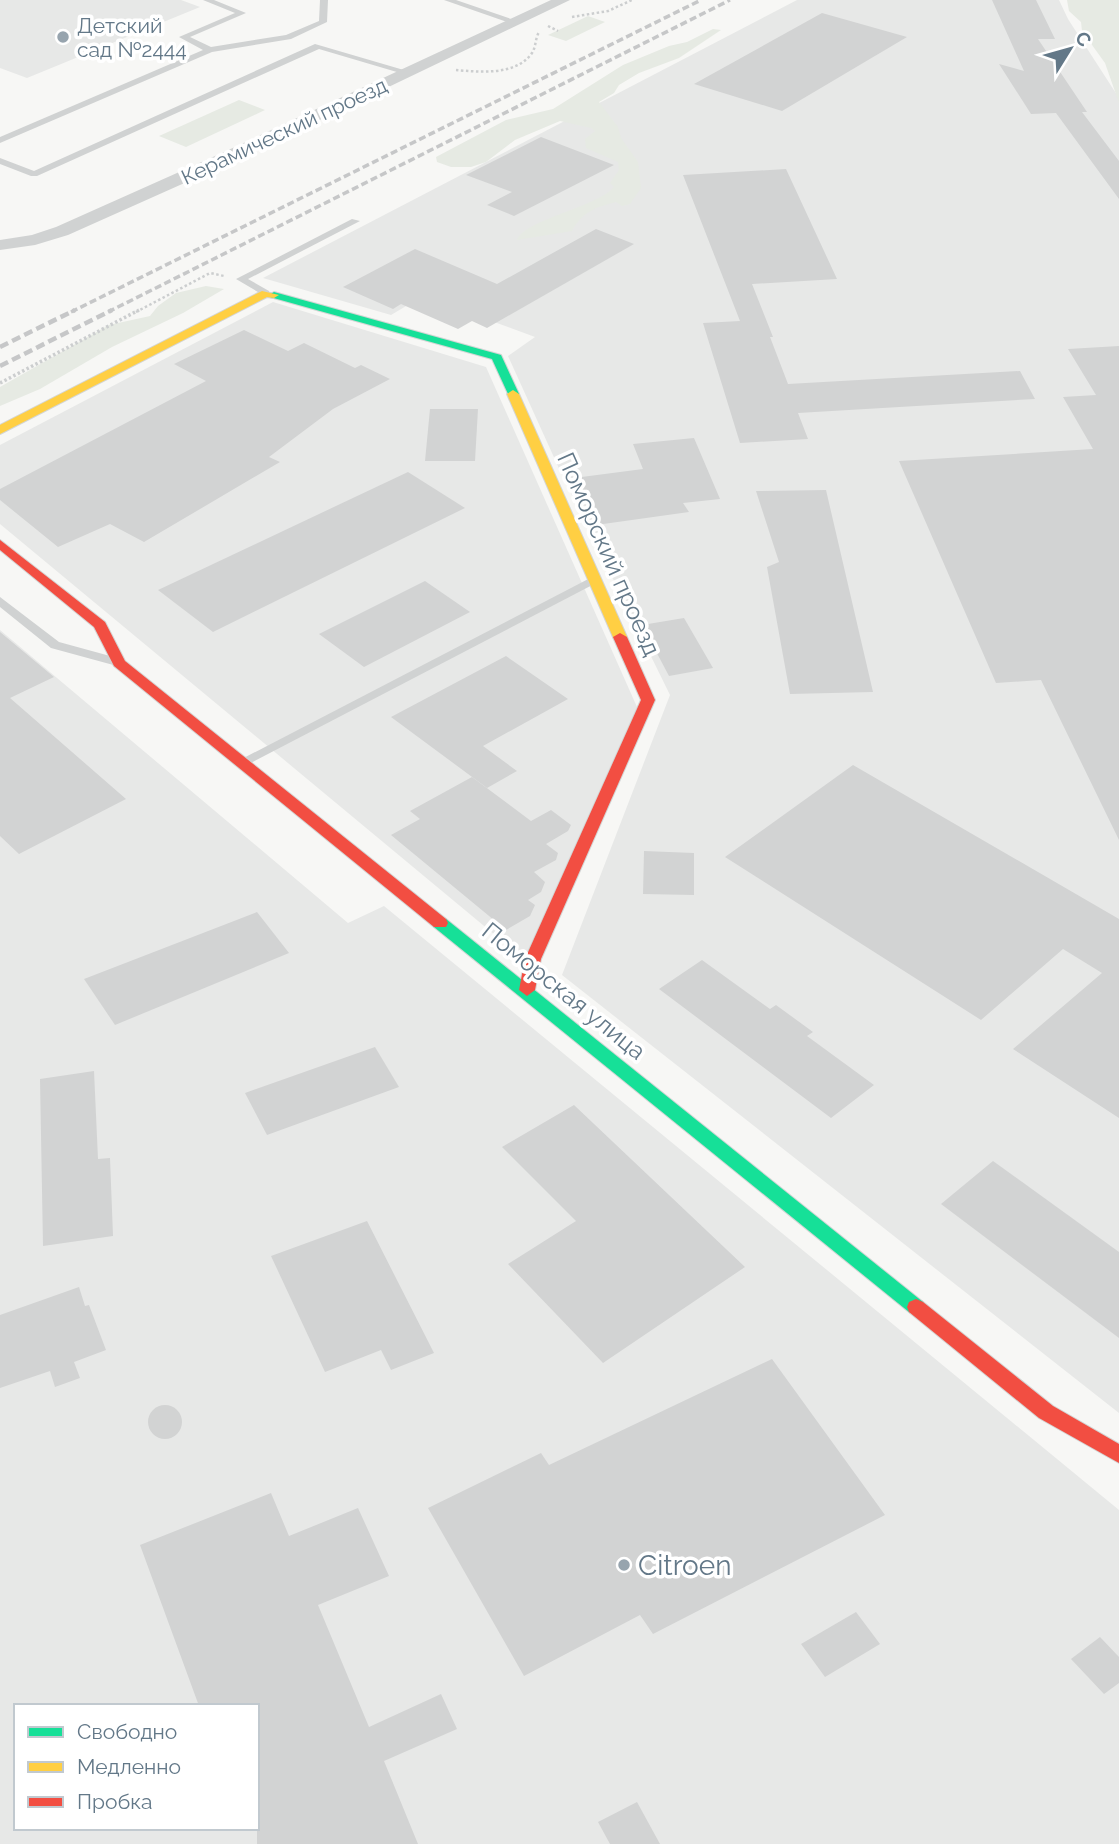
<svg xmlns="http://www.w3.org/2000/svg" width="1119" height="1844" font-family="Raleway,sans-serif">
	<rect width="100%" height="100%" fill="#f7f7f5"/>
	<g fill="#e7e8e7" fill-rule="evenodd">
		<polygon points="0,0 181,0 200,7 27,78 0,68"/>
		<polygon points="797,0 1059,0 1068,19 1119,98 1119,1413 562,975 670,695 562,475 508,356 535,337 423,296 391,315 263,278"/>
		<polygon points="273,302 486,367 637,707 524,959 0,524 0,445"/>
		<path d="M0,630l348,293 36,-17 735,604v334h-1119zM16,1706h241v122h-241z"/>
	</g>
	<g fill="#e6eae3">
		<polygon points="1067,0 1119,0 1119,103 1105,63 1082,31 1081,22 1069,11"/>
		<polygon points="588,16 605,22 566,41 548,35"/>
		<path d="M713,29l8,1 -42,28 -40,15 -20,12 -5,8 -15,9 19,25 3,11 17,24 3,26 -11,16 -8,2 -6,-4c-20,5 -34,10 -44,29l-55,9c7,-20 80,-33 97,-53l-4,-4 9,-13 -1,-8 -32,-14 -1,-9 10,-8 -4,-3 -31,-7 -45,19 -29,22 -15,5h-20l-14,-5 -1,-5 70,-37 47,-11 70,-44 46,-19 18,-4z"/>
		<polygon points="239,100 265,110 186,147 159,136"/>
		<polygon points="206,286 224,289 183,313 112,347 40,389 0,406 0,387 109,325 150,316 158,306 176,293"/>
	</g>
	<g fill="#d2d3d3">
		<polygon points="992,0 1036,0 1055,39 1038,39 1087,112 1082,112 1119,161 1119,199 1056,113 1031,114 999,64 1024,71"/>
		<polygon points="822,13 907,37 782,111 694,84"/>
		<polygon points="541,137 614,165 514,216 487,205 512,192 466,175"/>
		<polygon points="786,169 837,279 752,284 773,337 770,337 788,384 1020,371 1035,399 798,413 808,439 740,443 703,323 740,321 683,175"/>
		<polygon points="596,229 634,244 487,328 472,321 458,329 401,304 393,309 343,287 415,249 497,284"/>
		<polygon points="244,330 288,351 304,343 355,368 361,365 390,379 333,409 269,457 280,462 144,542 110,524 58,547 0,500 0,489 206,381 174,364"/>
		<polygon points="1119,346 1119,840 1041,680 996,683 899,461 1093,449 1063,397 1096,395 1068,349"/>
		<polygon points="430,409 478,409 475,461 425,461"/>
		<polygon points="694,438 720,499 683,503 689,512 596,525 574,478 643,469 633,444"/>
		<polygon points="408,472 465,508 213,632 158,590"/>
		<polygon points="826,490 873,692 790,694 767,567 779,562 756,491"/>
		<polygon points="425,581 470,612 364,667 319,634"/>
		<polygon points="684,618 713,668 669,676 642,625"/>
		<polygon points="0,632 54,677 10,698 126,799 19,854 0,836"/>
		<polygon points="506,656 568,699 483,746 517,771 487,788 391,717"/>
		<polygon points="853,765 1119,919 1119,1118 1013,1049 1102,973 1063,949 981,1020 725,857"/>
		<polygon points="472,777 531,821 551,810 571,825 568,831 546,844 558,853 556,860 534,872 545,882 541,892 528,900 535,905 530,916 506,930 391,835 420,819 410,811"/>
		<polygon points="644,851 694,853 694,895 643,894"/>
		<polygon points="257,912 289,953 115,1025 84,979"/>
		<polygon points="702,960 770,1009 776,1005 813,1032 807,1036 874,1085 831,1118 659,989"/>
		<polygon points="375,1047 399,1087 267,1135 245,1093"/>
		<polygon points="94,1071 98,1159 110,1158 113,1236 43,1246 40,1079"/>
		<polygon points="574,1105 745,1267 603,1363 508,1264 576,1221 502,1147"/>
		<polygon points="993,1161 1119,1252 1119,1338 941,1204"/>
		<polygon points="367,1221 434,1353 391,1370 381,1350 325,1372 271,1256"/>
		<polygon points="79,1287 85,1306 89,1305 106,1350 74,1362 80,1378 55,1387 50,1371 0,1388 0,1315"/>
		<polygon points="772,1359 885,1515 653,1634 640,1615 524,1676 428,1508 541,1453 549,1465"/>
		<circle cx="165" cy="1422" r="17"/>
		<polygon points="271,1493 289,1536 358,1508 389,1576 318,1605 369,1727 441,1694 457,1729 384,1761 418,1844 257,1844 257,1706 199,1706 140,1545"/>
		<polygon points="856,1612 880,1644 825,1677 801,1644"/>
		<polygon points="1100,1637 1119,1657 1119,1683 1104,1694 1071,1659"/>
		<polygon points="637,1802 660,1844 610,1844 598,1822"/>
	</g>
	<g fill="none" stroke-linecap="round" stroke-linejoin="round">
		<defs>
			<g id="fast">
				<polygon points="274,292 501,355 519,394 513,398 509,396 492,359 270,297 269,295"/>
				<polygon points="440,918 446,919 923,1302 925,1307 923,1312 916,1315 909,1312 434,927 432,923"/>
			</g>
			<g id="slow">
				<polygon points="262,291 279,295 274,298 267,297 0,434 0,425"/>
				<polygon points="513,390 519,394 627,637 625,640 615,640 613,637 507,394"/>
			</g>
			<g id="jam">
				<polygon points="0,540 105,622 125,661 446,919 448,923 446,927 434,927 114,666 94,627 0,550"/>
				<polygon points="620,633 627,637 655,700 541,959 535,990 527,996 519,990 525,959 641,700 613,637"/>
				<polygon points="916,1299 923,1302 1053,1406 1119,1444 1119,1463 1039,1418 909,1312 907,1307 909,1302"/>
			</g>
		</defs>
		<use href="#fast" stroke="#d3d5d4" stroke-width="2"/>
		<use href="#slow" stroke="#d3d5d4" stroke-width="2"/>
		<use href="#jam" stroke="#d3d5d4" stroke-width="2"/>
		<g stroke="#cccecf" stroke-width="2.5" stroke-dasharray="2.5 2.5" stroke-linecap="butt">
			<polyline points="572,17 608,11 632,0"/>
			<polyline points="548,26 558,31"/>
			<path d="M456,70c23,2 60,6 76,-17 4,-6 3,-14 7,-21"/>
			<polyline points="136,312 210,273 224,276"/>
		</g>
		<polyline stroke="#cccecf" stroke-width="3.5" stroke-dasharray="2.5 2.5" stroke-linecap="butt" points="0,383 139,310"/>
		<g fill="#d0d2d2" fill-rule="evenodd">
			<polygon points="203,0 214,0 246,13 190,37 211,47 286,35 319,21 320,0 328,0 327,22 291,39 212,52 0,143 0,137 203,50 179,37 235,13"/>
			<polygon points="444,0 456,0 520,22 513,24"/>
			<polygon points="315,44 414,73 407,75 319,49 37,176 31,176 0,164 0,158 34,171"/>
			<polygon points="352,219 360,221 248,279 269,291 269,295 263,295 236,279"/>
			<polygon points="596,575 600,577 600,581 247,765 237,765 236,762"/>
			<polygon points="0,597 59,642 121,659 123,662 117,666 51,648 0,607"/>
		</g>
		<polygon fill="#d0d2d2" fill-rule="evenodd" points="551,0 570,0 236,160 68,235 35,245 0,250 0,240 32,235 56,227 224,152"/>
		<use href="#fast" fill="#16e098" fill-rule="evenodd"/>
		<use href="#slow" fill="#ffcf43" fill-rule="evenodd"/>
		<use href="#jam" fill="#f24e42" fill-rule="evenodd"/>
		<g stroke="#c6c7c8" stroke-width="3.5" stroke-dasharray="7 3.5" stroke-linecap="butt">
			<polyline points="71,312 701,0"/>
			<polyline points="108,312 730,0"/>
		</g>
		<g stroke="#c6c7c8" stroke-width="4.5" stroke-dasharray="9 4.5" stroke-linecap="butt">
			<polyline points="0,347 75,310"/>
			<polyline points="0,366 112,310"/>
		</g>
	</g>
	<g fill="#97a4ae" stroke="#fff" stroke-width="2.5">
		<circle cx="63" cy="37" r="7"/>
		<circle cx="624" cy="1565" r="7"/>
	</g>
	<g text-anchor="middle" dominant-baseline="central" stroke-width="7" stroke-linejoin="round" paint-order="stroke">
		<g font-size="21" fill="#637888" stroke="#fff" text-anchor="start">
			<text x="77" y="25">Детский<tspan x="77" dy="24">сад №2444</tspan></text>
		</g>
		<g font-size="21" fill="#637888" stroke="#fff">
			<text transform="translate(284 131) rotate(-25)">Керамический проезд</text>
		</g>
		<g font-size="24" fill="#637888" stroke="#fff">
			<text transform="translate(609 554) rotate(66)">Поморский проезд</text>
			<text transform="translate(564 991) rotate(39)">Поморская улица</text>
		</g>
		<g font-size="28" fill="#637888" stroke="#fff" text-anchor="start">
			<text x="638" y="1565">Citroen</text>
		</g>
	</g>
	<rect x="14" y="1704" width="245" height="126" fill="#ffffff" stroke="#c1c9cf" stroke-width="2"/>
	<rect x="28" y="1727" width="35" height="10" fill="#16e098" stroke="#c1c9cf" stroke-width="2"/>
	<text x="77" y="1739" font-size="21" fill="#637888">Свободно</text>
	<rect x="28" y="1762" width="35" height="10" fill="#ffcf43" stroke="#c1c9cf" stroke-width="2"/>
	<text x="77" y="1774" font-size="21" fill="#637888">Медленно</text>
	<rect x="28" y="1797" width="35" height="10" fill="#f24e42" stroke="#c1c9cf" stroke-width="2"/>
	<text x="77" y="1809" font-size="21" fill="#637888">Пробка</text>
	<g transform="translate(1070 49) rotate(53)" stroke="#ffffff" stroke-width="5" paint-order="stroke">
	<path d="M0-5L12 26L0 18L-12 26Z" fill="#637888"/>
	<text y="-10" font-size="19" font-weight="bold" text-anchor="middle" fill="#637888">С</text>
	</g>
</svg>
